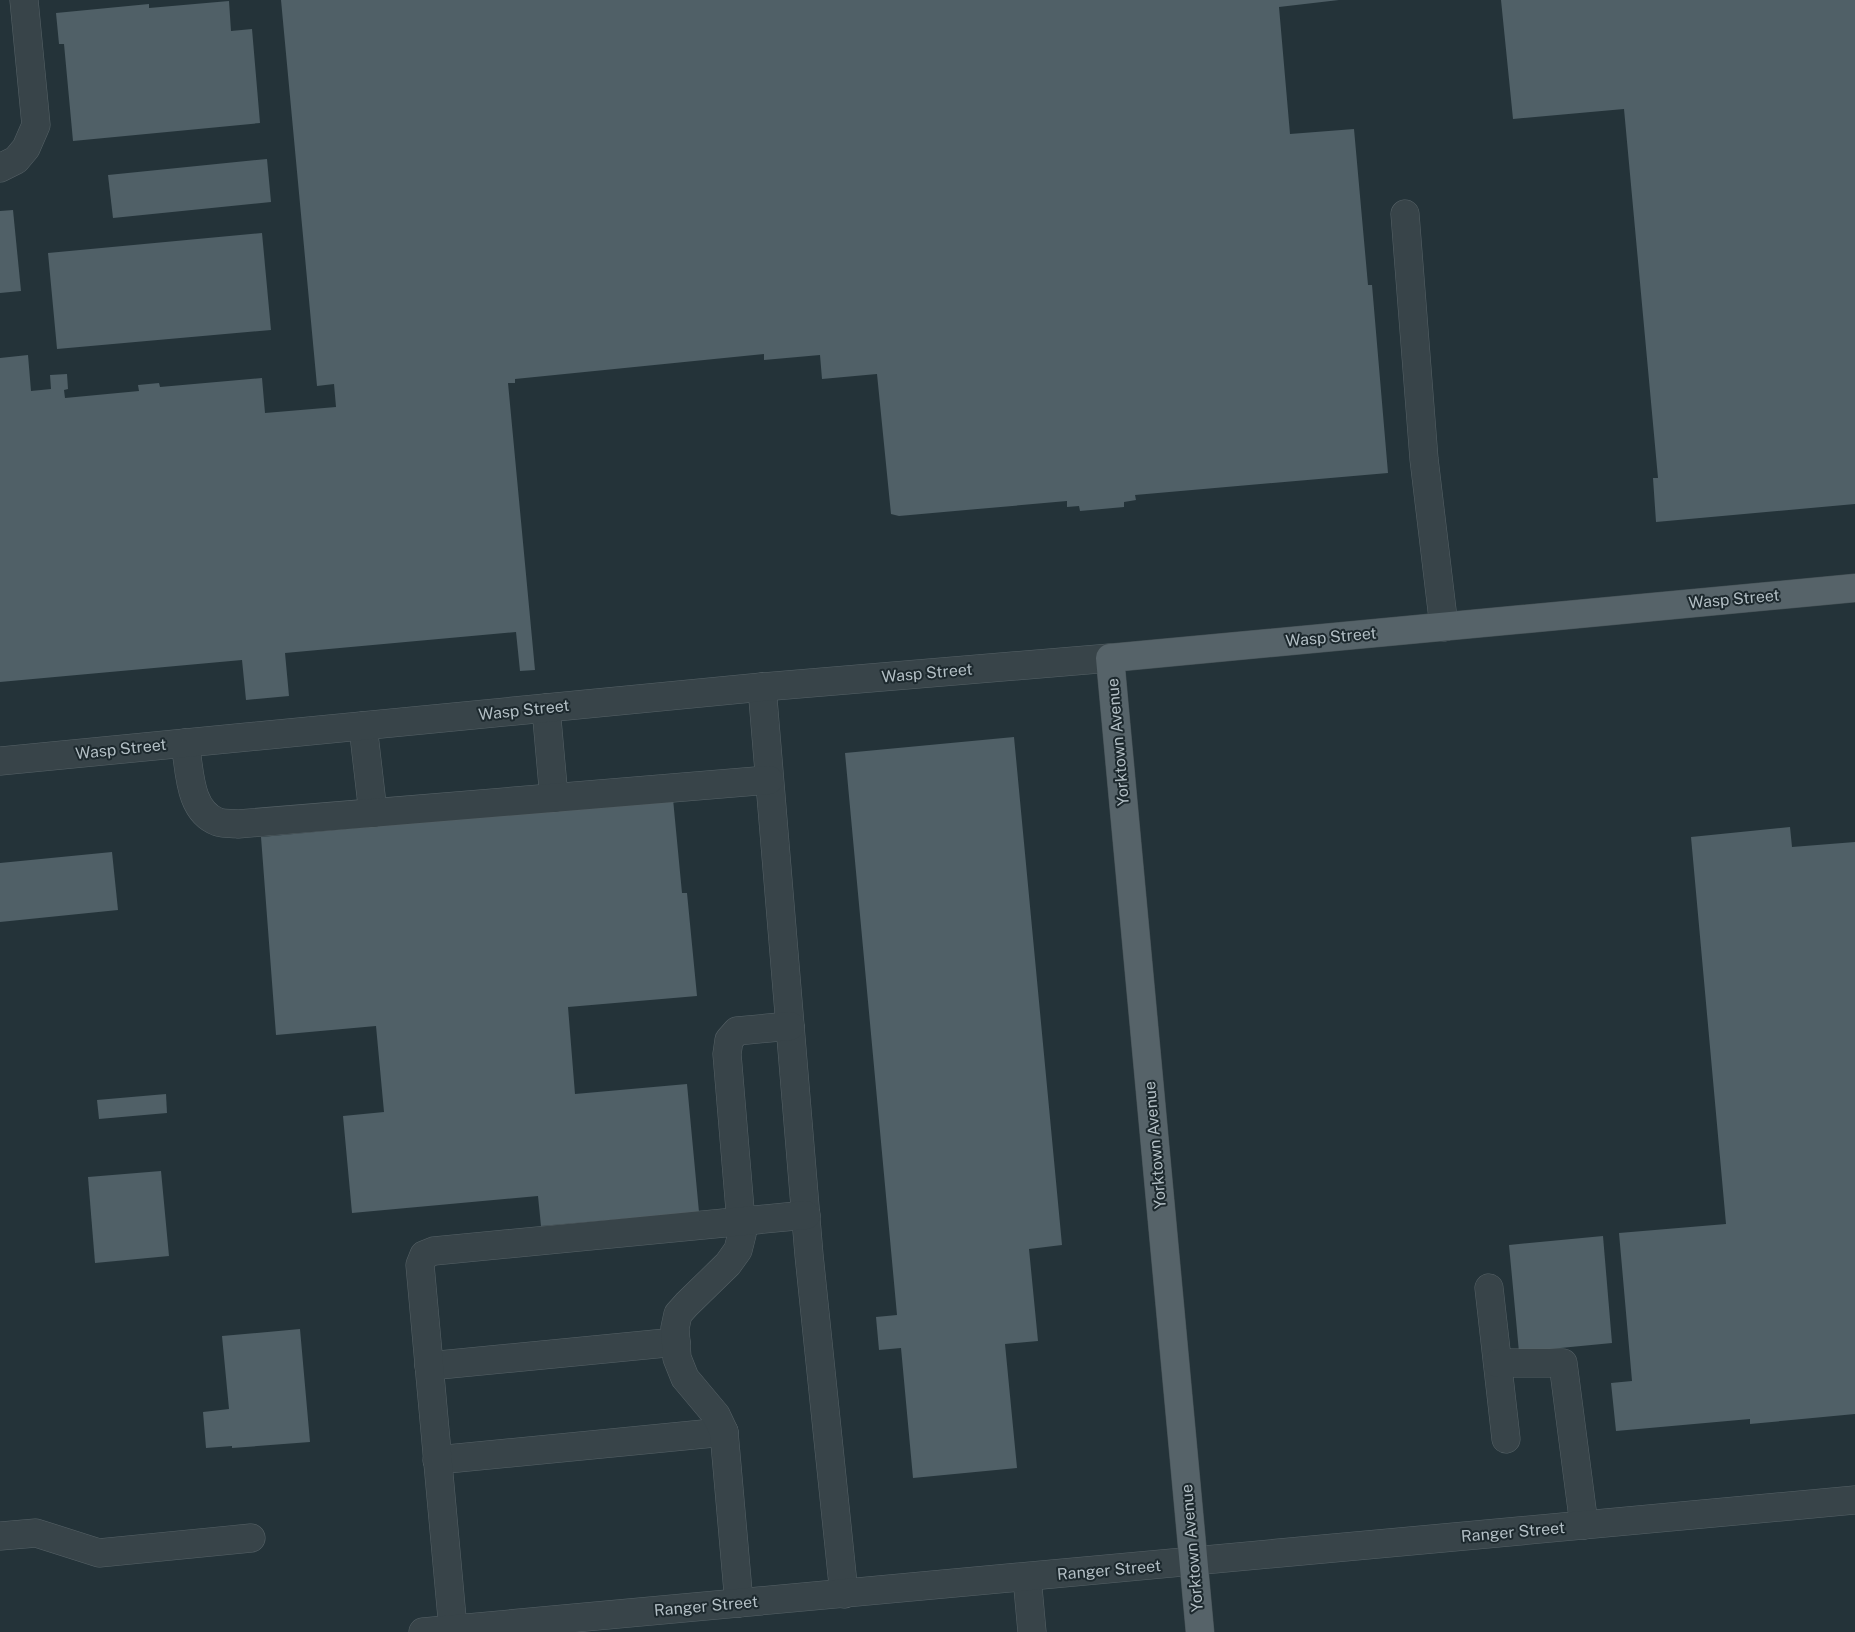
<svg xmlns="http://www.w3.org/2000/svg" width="1855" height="1632" font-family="'Public Sans',sans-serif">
	<rect width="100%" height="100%" fill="#243339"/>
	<g fill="#506067">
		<polygon points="281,0 1339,0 1279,7 1290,134 1354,129 1368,285 1372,285 1388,473 1135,495 1136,500 1124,502 1124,507 1080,511 1079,506 1067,507 1067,501 899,516 891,514 877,374 822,379 820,355 764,360 764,354 515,379 515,383 508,383 535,670 520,671 516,632 285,653 289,696 246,700 242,660 0,682 0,358 28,355 31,391 51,389 50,375 67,374 68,389 64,390 65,398 139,391 138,385 159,383 160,387 262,378 265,413 336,407 334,384 317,386"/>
		<polygon points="1501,0 1855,0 1855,504 1656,522 1653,478 1658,478 1624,109 1513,119"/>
		<polygon points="229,1 231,31 252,29 260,123 73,141 64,44 59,44 56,13 149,4 149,8"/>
		<polygon points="267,159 271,202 113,218 108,175"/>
		<polygon points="13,210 21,291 0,293 0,211"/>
		<polygon points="262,233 271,330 57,349 48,253"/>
		<polygon points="1014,737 1062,1245 1029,1249 1038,1341 1005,1344 1017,1468 913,1478 901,1348 879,1350 876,1317 897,1315 845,753"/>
		<polygon points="673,799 682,893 687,893 697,996 568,1007 575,1094 687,1084 699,1212 541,1226 538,1196 352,1213 343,1116 384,1112 376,1026 276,1035 261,837"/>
		<polygon points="1790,827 1792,847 1855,842 1855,1414 1750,1424 1750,1419 1616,1431 1611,1383 1632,1381 1619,1233 1726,1224 1691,837"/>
		<polygon points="112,852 118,910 0,922 0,863"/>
		<polygon points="166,1094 167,1113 99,1119 97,1100"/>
		<polygon points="161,1171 169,1256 95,1263 88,1177"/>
		<polygon points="1603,1236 1612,1343 1519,1352 1509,1245"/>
		<polygon points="300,1329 310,1442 232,1448 232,1446 206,1448 203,1412 229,1409 222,1336"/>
	</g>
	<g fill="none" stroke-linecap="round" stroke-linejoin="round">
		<defs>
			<g id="minor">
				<polyline points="0,168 16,160 26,148 36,125 24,0"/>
				<polyline points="1405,214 1424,459 1444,627"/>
				<polyline points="762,687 809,1255 844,1594"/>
				<polyline points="546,708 554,798"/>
				<polyline points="363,726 373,813"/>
				<path d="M185,743c5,26 3,68 33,79 6,2 14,1 20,2l531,-44"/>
				<polyline points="0,761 762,687 1110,658"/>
				<polyline points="1489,1288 1506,1439"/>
				<polyline points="1498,1363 1563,1363 1584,1525"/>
				<polyline points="429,1366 676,1342"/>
				<polyline points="437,1460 724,1432"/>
				<polyline points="0,1536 36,1533 99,1553 251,1538"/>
				<polyline points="1027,1577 1032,1632"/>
				<polyline points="739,1603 724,1432 716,1415 685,1378 677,1358 675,1328 678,1314 687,1304 728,1264 738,1250 742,1234 727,1054 729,1040 737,1031 790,1026"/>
				<polyline points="453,1629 420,1265 424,1255 434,1251 806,1215"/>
				<polyline points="423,1632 1855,1500"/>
			</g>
			<polyline id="major" points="1200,1632 1110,658 1855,588"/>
		</defs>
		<use href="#minor" stroke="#566267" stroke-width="29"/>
		<use href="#major" stroke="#445055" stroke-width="29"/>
		<use href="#minor" stroke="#384449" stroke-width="28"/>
		<use href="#major" stroke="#566369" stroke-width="28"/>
	</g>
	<g text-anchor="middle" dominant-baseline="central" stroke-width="4" stroke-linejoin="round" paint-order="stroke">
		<g font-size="16" fill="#b3bfc5" stroke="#1d292e">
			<text transform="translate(1734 599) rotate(-5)">Wasp Street</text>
			<text transform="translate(1331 637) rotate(-5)">Wasp Street</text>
			<text transform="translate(927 673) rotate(-5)">Wasp Street</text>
			<text transform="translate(524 710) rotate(-6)">Wasp Street</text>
			<text transform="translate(1118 742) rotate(-95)">Yorktown Avenue</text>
			<text transform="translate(121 749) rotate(-6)">Wasp Street</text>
			<text transform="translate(1155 1145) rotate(-95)">Yorktown Avenue</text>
			<text transform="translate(1513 1532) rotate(-5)">Ranger Street</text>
			<text transform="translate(1192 1548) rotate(-95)">Yorktown Avenue</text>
			<text transform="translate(1109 1570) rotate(-5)">Ranger Street</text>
			<text transform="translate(706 1606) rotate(-5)">Ranger Street</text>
		</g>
	</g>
</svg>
